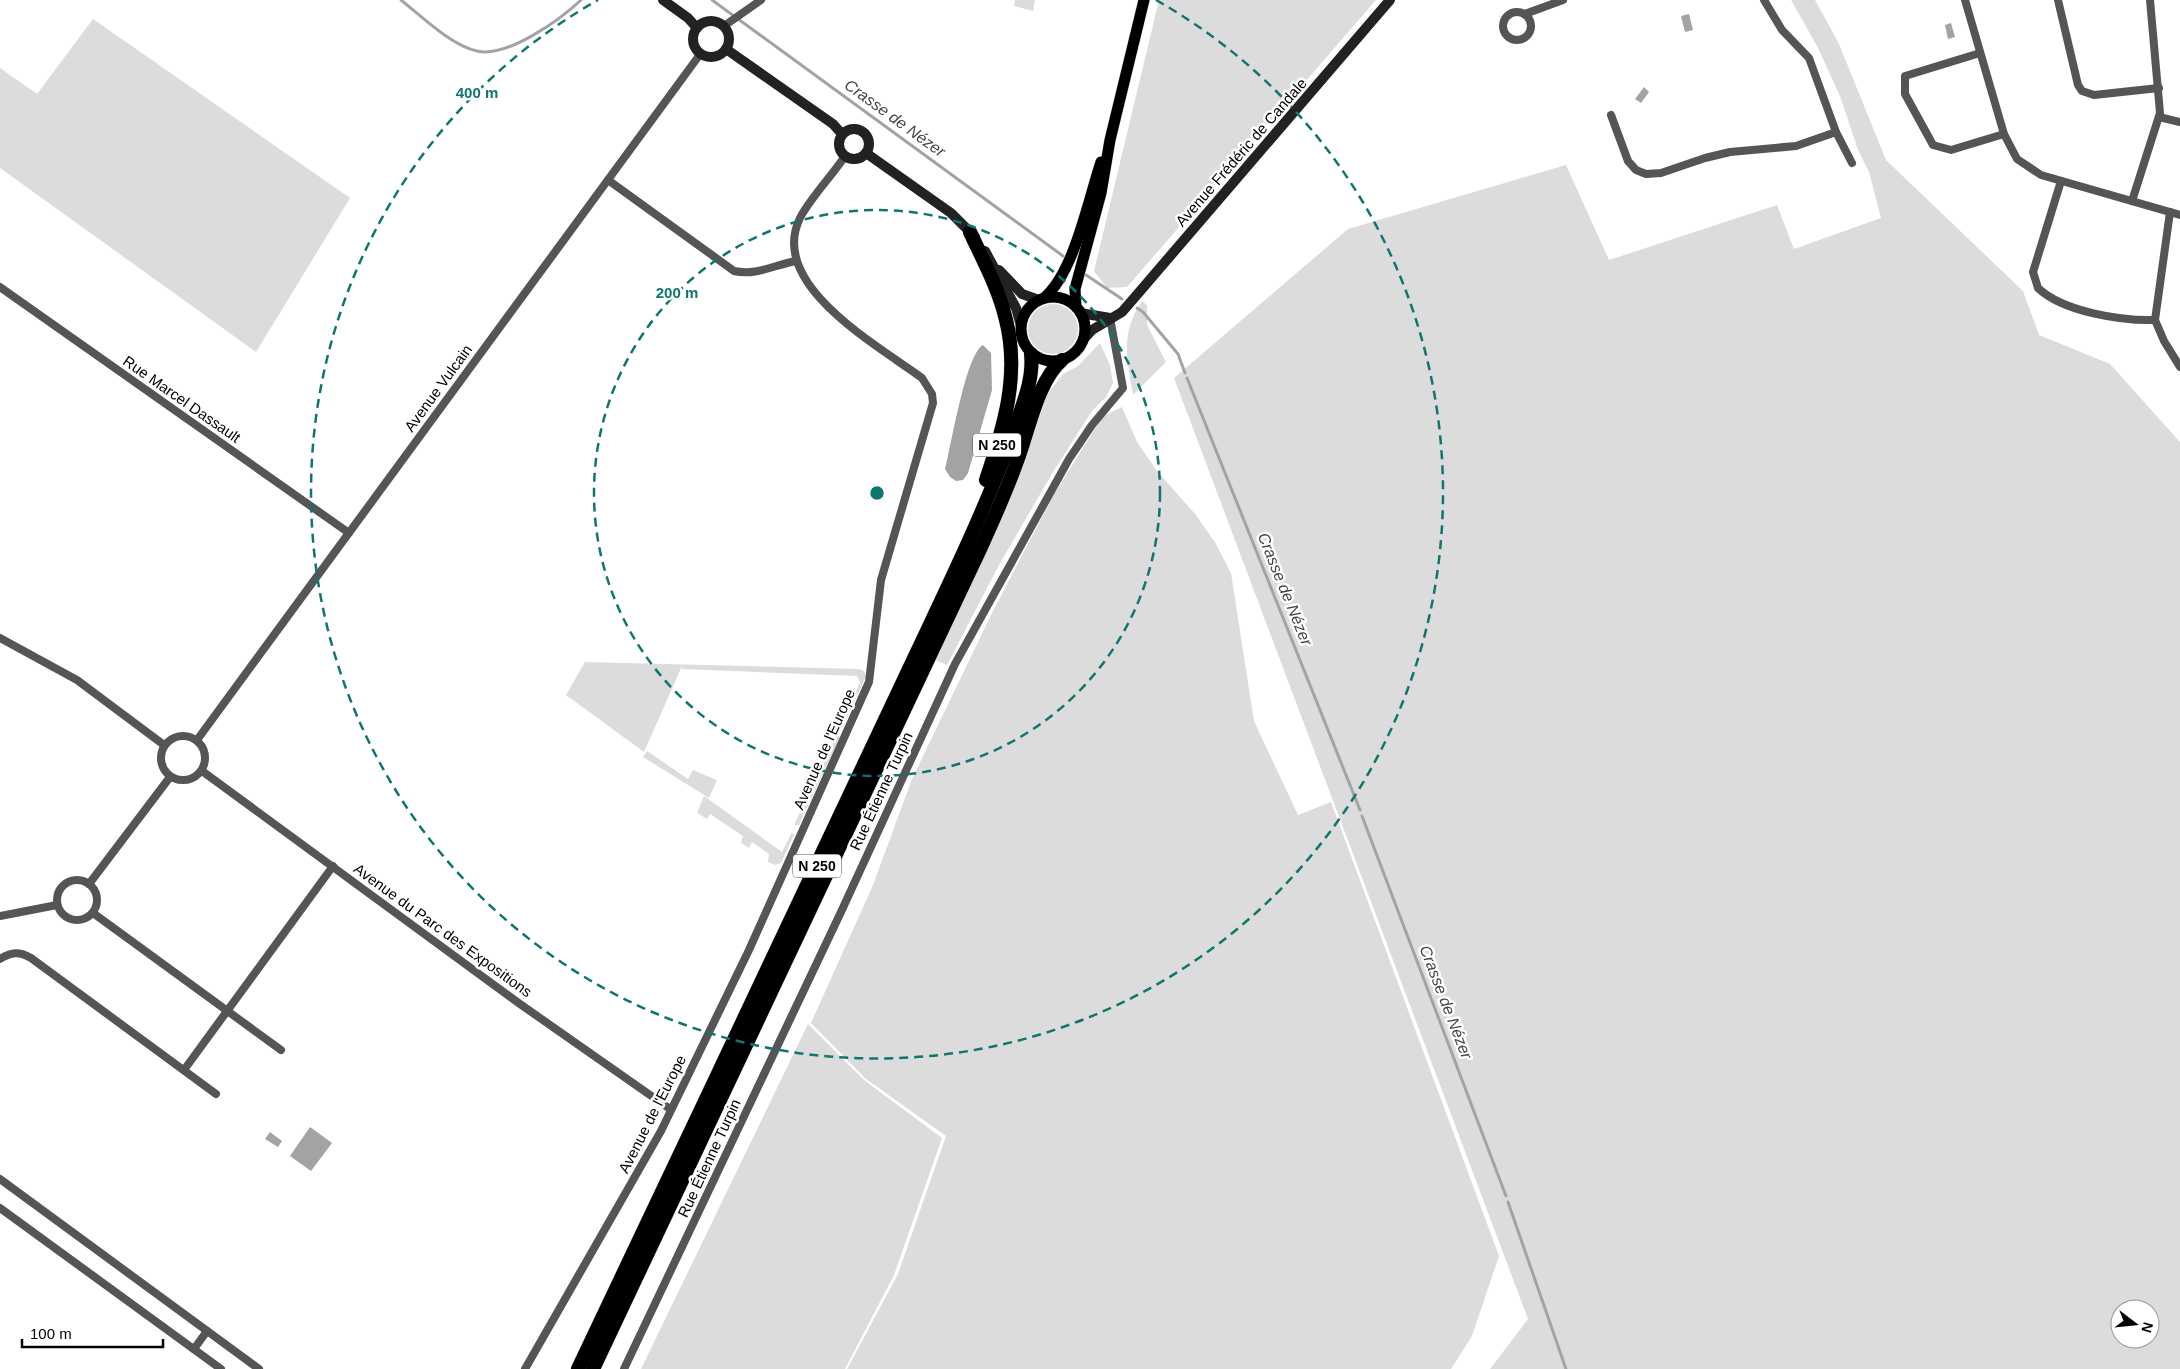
<svg xmlns="http://www.w3.org/2000/svg" width="2180" height="1369" font-family="Arial,sans-serif">
	<rect width="100%" height="100%" fill="#fff"/>
	<g fill="#dcdcdc" fill-rule="evenodd">
		<polygon points="1015,0 1035,0 1033,11 1014,6"/>
		<polygon points="1159,0 1376,0 1127,287 1107,288 1094,271"/>
		<path d="M1791,0h24l24,44 47,116 137,131 16,44 71,29 70,78v927h-690l38,-50 -354,-941 174,-149 218,-64 43,95 168,-55 17,44 87,-31 -12,-46 -11,-22 -18,-54 -23,-50zM2120,1309h30v30h-30z"/>
		<polygon points="93,19 350,198 256,352 0,168 0,68 37,94"/>
		<path d="M1142,301l5,4v20l19,37 -33,33c-6,-36 -13,-62 9,-94z"/>
		<circle cx="1053" cy="329" r="25"/>
		<polygon points="1100,343 1110,365 1113,383 1106,397 1092,411 1053,472 999,565 947,665 935,660 1019,475 1047,395 1063,374 1078,366"/>
		<polygon points="1122,407 1137,442 1157,471 1196,515 1216,544 1231,573 1254,721 1298,815 1331,802 1499,1256 1472,1336 1451,1369 847,1369 898,1274 946,1136 866,1079 811,1023 873,885 912,779 992,613 1053,496 1103,416"/>
		<polygon points="585,662 859,669 864,671 866,676 843,727 841,726 860,682 857,676 682,669 682,666 644,752 566,695"/>
		<polygon points="837,735 840,737 799,825 794,825"/>
		<polygon points="647,751 688,779 693,770 717,780 709,798 643,757"/>
		<polygon points="704,796 782,852 792,832 794,835 781,863 775,865 768,862 769,854 752,842 749,848 741,843 743,836 710,814 707,819 697,813"/>
		<polygon points="808,1024 864,1080 942,1138 894,1275 845,1369 641,1369"/>
	</g>
	<g fill="#a3a3a3">
		<polygon points="1689,14 1693,30 1685,32 1681,16"/>
		<polygon points="1951,23 1955,37 1948,39 1945,25"/>
		<polygon points="1644,87 1649,92 1641,103 1635,99"/>
		<path d="M983,345l8,8 1,37 -24,83 -5,7 -7,1 -6,-4 -5,-8 3,-13c5,-21 19,-103 35,-111z"/>
		<polygon points="310,1127 332,1143 311,1171 290,1156"/>
		<polygon points="270,1132 282,1141 278,1147 265,1139"/>
	</g>
	<g fill="none" stroke-linecap="round" stroke-linejoin="round">
		<g stroke="#a3a3a3" stroke-width="3">
			<path d="M401,0c20,16 51,46 76,51 30,7 83,-31 104,-51"/>
			<polyline points="712,0 1063,256"/>
			<polyline points="1086,275 1122,299"/>
			<polyline points="1137,308 1143,312 1178,354 1185,373"/>
			<polyline points="1187,378 1360,810"/>
			<polyline points="1362,816 1506,1196"/>
			<polyline points="1508,1202 1566,1369"/>
		</g>
		<defs>
			<g id="primary">
				<circle cx="1053" cy="329" r="32"/>
				<path d="M1044,298c30,-25 44,-97 57,-136"/>
				<polyline points="1076,307 1075,289 1101,193 1110,140 1144,0"/>
			</g>
			<g id="highway">
				<path d="M970,232c13,28 29,57 36,88 14,55 -2,107 -20,160"/>
				<path d="M578,1369c113,-240 228,-478 340,-719 34,-72 69,-144 96,-220 8,-24 20,-50 17,-76"/>
				<path d="M593,1369l389,-824c12,-27 24,-53 34,-81 12,-30 21,-83 46,-104"/>
			</g>
		</defs>
		<use href="#primary" stroke="#dbdbdb" stroke-width="12"/>
		<use href="#highway" stroke="#dbdbdb" stroke-width="15"/>
		<g stroke="#555" stroke-width="8">
			<polyline points="1764,0 1782,30 1809,58 1836,132 1852,163"/>
			<polyline points="1965,0 2004,134 2017,159 2041,175 2180,215"/>
			<polyline points="2058,0 2078,85 2082,91 2094,95 2159,88"/>
			<circle cx="1517" cy="26" r="14"/>
			<polyline points="1525,14 1563,0"/>
			<polyline points="724,26 761,0"/>
			<polyline points="1980,53 1905,76 1905,94 1933,145 1951,150 2004,134"/>
			<polyline points="1611,115 1628,161 1636,170 1646,174 1661,173 1705,158 1730,152 1796,146 1836,132"/>
			<polyline points="2159,117 2180,122"/>
			<path d="M608,180l126,91c22,5 40,-6 62,-10"/>
			<path d="M2061,181l-28,91 5,16c25,24 84,33 117,32"/>
			<polyline points="2132,201 2160,113 2150,0"/>
			<polyline points="2170,212 2155,320 2164,341 2180,367"/>
			<polyline points="0,287 349,533"/>
			<polyline points="0,638 77,680 164,745"/>
			<circle cx="183" cy="758" r="22"/>
			<polyline points="197,740 701,53"/>
			<polyline points="202,771 520,1004 670,1109"/>
			<circle cx="77" cy="900" r="20"/>
			<polyline points="89,884 170,777"/>
			<polyline points="93,913 281,1050"/>
			<polyline points="0,916 57,905"/>
			<path d="M0,959c11,-7 19,-8 31,-1l185,136"/>
			<polyline points="184,1070 333,866"/>
			<polyline points="0,1179 259,1369"/>
			<polyline points="0,1208 221,1369"/>
			<polyline points="194,1349 207,1331"/>
			<path d="M525,1369l136,-238 88,-181 120,-268 12,-102 52,-177 -1,-9 -10,-16c-43,-32 -155,-93 -122,-160 11,-21 32,-42 45,-62"/>
			<polyline points="624,1369 841,912 955,664 1069,459 1092,425 1123,388 1110,318"/>
		</g>
		<g stroke="#222" stroke-width="10">
			<polyline points="663,0 688,18 697,28"/>
			<circle cx="711" cy="39" r="18"/>
			<polyline points="726,49 833,124 842,134"/>
			<circle cx="854" cy="144" r="15"/>
			<polyline points="866,153 951,213 975,237"/>
			<polyline points="985,251 1016,308 1021,326"/>
			<polyline points="999,270 1022,294 1039,300"/>
			<polyline points="1080,313 1110,318"/>
			<polyline points="1083,340 1092,330 1122,312 1135,297 1390,0"/>
		</g>
		<use href="#primary" stroke="#000" stroke-width="11"/>
		<use href="#highway" stroke="#000" stroke-width="14"/>
	</g>
	<g fill="none" stroke="#0f766e" stroke-width="2.5" stroke-dasharray="9 6">
		<circle cx="877" cy="493" r="283"/>
		<path d="M1156 0A566 566 0 1 1 598 0"/>
	</g>
	<g text-anchor="middle" dominant-baseline="central" stroke-width="5" stroke-linejoin="round" paint-order="stroke">
		<g fill="#fff" stroke="#4c4c4c" stroke-width="1">
			<rect x="973" y="433.5" width="48" height="23" rx="4"/>
			<rect x="793" y="854.5" width="48" height="23" rx="4"/>
		</g>
		<g font-size="14" font-weight="bold" fill="#000">
			<text x="997" y="445">N 250</text>
			<text x="817" y="866">N 250</text>
		</g>
		<g font-size="15" fill="#000" stroke="#fff">
			<text transform="translate(1241 152) rotate(-49)">Avenue Frédéric de Candale</text>
			<text transform="translate(438 388) rotate(-54)">Avenue Vulcain</text>
			<text transform="translate(182 399) rotate(35)">Rue Marcel Dassault</text>
			<text transform="translate(824 749) rotate(-66)">Avenue de l'Europe</text>
			<text transform="translate(881 791) rotate(-65)">Rue Étienne Turpin</text>
			<text transform="translate(443 930) rotate(36)">Avenue du Parc des Expositions</text>
			<text transform="translate(652 1114) rotate(-63)">Avenue de l'Europe</text>
			<text transform="translate(709 1158) rotate(-65)">Rue Étienne Turpin</text>
		</g>
		<g font-size="16" font-style="italic" fill="#444" stroke="#fff">
			<text transform="translate(895 118) rotate(36)">Crasse de Nézer</text>
			<text transform="translate(1285 589) rotate(68)">Crasse de Nézer</text>
			<text transform="translate(1446 1002) rotate(69)">Crasse de Nézer</text>
		</g>
	</g>
	<circle cx="877" cy="493" r="8" fill="#0f766e" stroke="#fff" stroke-width="2.5"/>
	<g font-size="15" text-anchor="middle" font-weight="bold" fill="#0f766e" stroke="#fff" stroke-width="5" stroke-linejoin="round" paint-order="stroke">
		<text x="477" y="98">400 m</text>
		<text x="677" y="298">200 m</text>
	</g>
	<g transform="translate(2135 1324) rotate(106)"><circle r="24" fill="#ffffff" stroke="#999999"/>
	<path d="M0-4L9 19L0 12L-9 19Z" fill="#000000"/>
	<text y="-8" font-size="14" font-weight="bold" text-anchor="middle" fill="#000000">N</text>
	</g>
	<path d="M22 1339v8h141v-8" fill="none" stroke="#000000" stroke-width="2.5"/>
	<text x="30" y="1339" font-size="15" fill="#000000" stroke="#ffffff" stroke-width="4" paint-order="stroke">100 m</text>
</svg>
